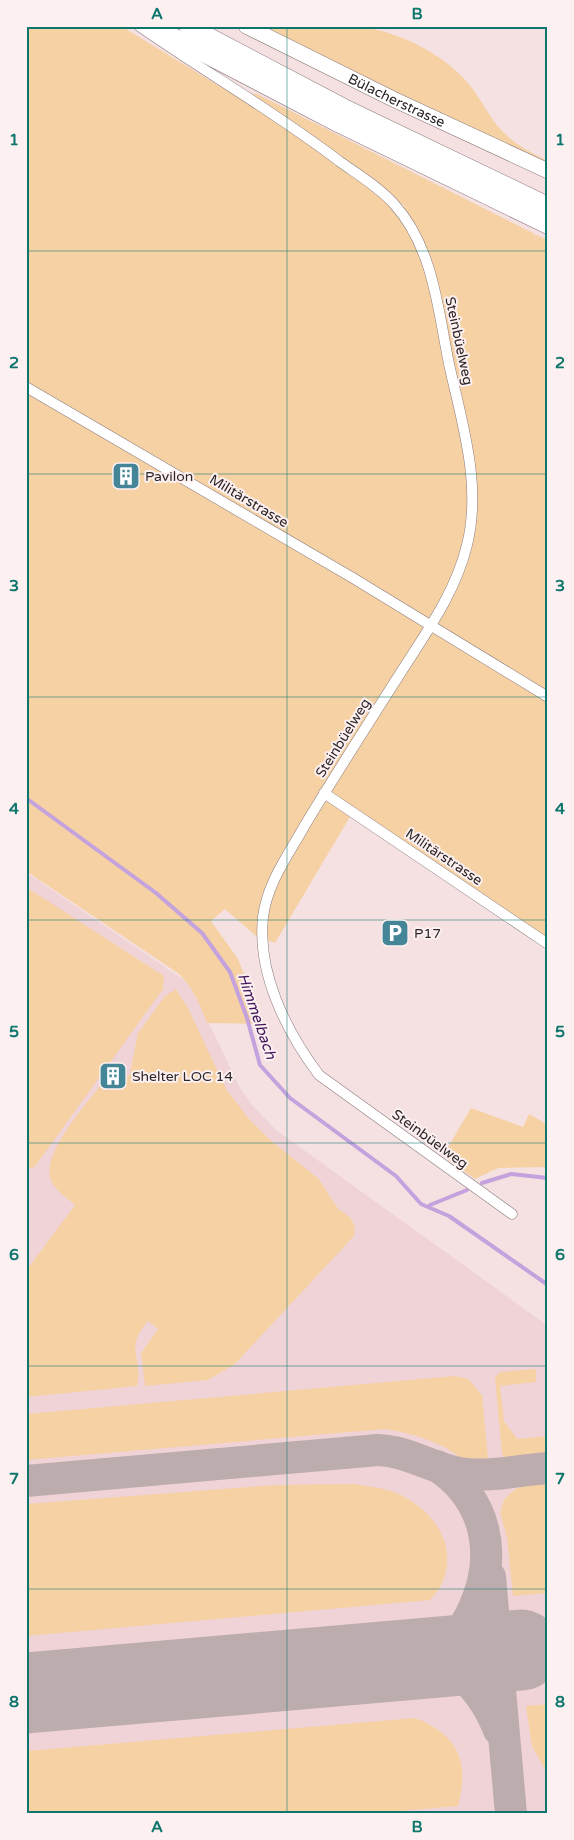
<svg xmlns="http://www.w3.org/2000/svg" width="574" height="1840" font-family="'Varela Round',sans-serif">
	<rect width="100%" height="100%" fill="#f5e1e2"/>
	<polygon fill="#f0d3d6" points="26,872 184,980 196,996 239,1086 252,1105 276,1130 548,1326 548,1814 26,1814"/>
	<g fill="#f5d1a4" fill-rule="evenodd">
		<path d="M26,26h95l108,66 28,2 276,139 4,10 -3,-9 14,6v698l-194,-128 -79,133 -19,-7 -31,-27 -14,12 27,38 26,65 -57,-1c-7,-19 -14,-35 -28,-49l-153,-103zM347,162l60,46 -23,-9 -37,-26z"/>
		<path d="M263,26c28,0 68,-4 95,0 41,6 83,26 110,57 13,15 21,35 35,49 13,13 29,21 45,29v4l-193,-91z"/>
		<polygon points="26,887 164,976 163,989 158,996 36,1165 32,1168 26,1167"/>
		<path d="M176,989l13,21 37,79 23,30 20,20 50,40 19,30 12,8 5,10 -1,9 -119,128 -27,16 -63,6 -4,-33 17,-24 -10,-8c-25,30 -4,36 -11,65l-111,11v-126l49,-66c-8,-7 -20,-14 -24,-25 -11,-26 38,-79 54,-100l11,10 14,-16 8,-41 27,-37z"/>
		<polygon points="471,1108 523,1127 529,1114 548,1125 548,1167 498,1168 475,1179 443,1156"/>
		<polygon points="536,1369 536,1382 500,1386 504,1421 517,1439 548,1436 548,1457 506,1460 502,1454 495,1377 500,1372"/>
		<path d="M455,1376l13,3 14,16 6,64 -4,4c-27,-2 -24,-9 -46,-19 -18,-8 -34,-12 -53,-15l-359,31v-46z"/>
		<polygon points="548,1480 548,1593 513,1596 507,1537 500,1513 504,1499 517,1488"/>
		<path d="M354,1484c11,2 23,3 34,6 39,12 74,53 53,95 -2,5 -7,10 -11,15l-404,36v-132l249,-19z"/>
		<polygon points="548,1704 548,1775 532,1746 526,1706"/>
		<path d="M415,1718c43,17 55,44 43,88l-95,8h-337v-63z"/>
	</g>
	<g fill="none" stroke-linecap="round" stroke-linejoin="round">
		<g stroke="#c4a2dd" stroke-width="4">
			<polyline points="26,798 156,893 202,933 230,972 247,1018 260,1065 290,1098 396,1176 421,1204 449,1216 548,1285"/>
			<polyline points="482,1183 511,1174 548,1178"/>
			<polyline points="430,1205 467,1190"/>
		</g>
		<g stroke="#bdacae" stroke-width="32">
			<path d="M26,1481l352,-31c30,1 53,18 81,23 28,5 61,-3 89,-5"/>
			<polyline points="490,1577 511,1814"/>
			<path d="M397,1660c13,-1 26,-1 38,-7 18,-9 31,-27 39,-45 24,-53 13,-109 -37,-142"/>
			<path d="M412,1660c44,-3 72,32 87,70"/>
		</g>
		<polyline stroke="#bdacae" stroke-width="81" points="26,1693 521,1650"/>
		<defs>
			<g id="minor">
				<path d="M139,26c66,46 136,86 200,135 18,13 40,26 55,43 39,43 44,105 55,160 13,59 33,121 18,181 -11,46 -39,85 -64,124 -33,52 -66,103 -98,156 -16,29 -38,58 -42,92 -6,56 23,114 56,158l193,139"/>
				<polyline points="26,387 353,578 548,697"/>
				<polyline points="324,793 548,944"/>
			</g>
			<g id="primary">
				<path id="s1" d="M246,26l147,73 155,72"/>
			</g>
			<g id="motorway">
				<polyline points="152,26 340,124 548,225"/>
				<polyline points="188,26 344,108 548,206"/>
			</g>
		</defs>
		<use href="#minor" stroke="#8b797b" stroke-width="11"/>
		<use href="#primary" stroke="#8b797b" stroke-width="16"/>
		<use href="#motorway" stroke="#8b797b" stroke-width="19"/>
		<use href="#minor" stroke="#fff" stroke-width="10"/>
		<use href="#primary" stroke="#fff" stroke-width="15"/>
		<use href="#motorway" stroke="#fff" stroke-width="18"/>
	</g>
	<path fill="none" stroke="#0f766e" stroke-width="1" stroke-opacity="0.55" d="M287,26v1788M26,251h522M26,474h522M26,697h522M26,920h522M26,1143h522M26,1366h522M26,1589h522"/>
	<defs>
		<symbol id="building-square" viewBox="-11 -11 22 22"><rect x="-9" y="-9" width="18" height="18" rx="4" fill="#448698" stroke="#fcf0f1"/><path d="M-4-6H4V6H1V3H-1V6H-4ZM-2.5-4.3h1.7v1.8h-1.7ZM.8-4.3h1.7v1.8H.8ZM-2.5-1h1.7V.8h-1.7ZM.8-1h1.7V.8H.8Z" fill="#fff"/></symbol>
		<symbol id="parking-square" viewBox="-11 -11 22 22"><rect x="-9" y="-9" width="18" height="18" rx="4" fill="#448698" stroke="#fcf0f1"/><path d="M-3.5-5.5H1a3.5 3.5 0 0 1 0 7H-1V5.5H-3.5ZM-1-3.4V-.6H.8a1.4 1.4 0 0 0 0-2.8Z" fill="#fff"/></symbol>
	</defs>
	<g fill-rule="evenodd">
		<use href="#building-square" x="110" y="460" width="32" height="32"/>
		<use href="#parking-square" x="379" y="917" width="32" height="32"/>
		<use href="#building-square" x="97" y="1060" width="32" height="32"/>
	</g>
	<g text-anchor="middle" dominant-baseline="central" stroke-width="4" stroke-linejoin="round" paint-order="stroke">
		<g font-size="14" fill="#2d2627" stroke="#fcf0f1">
			<text stroke="none"><textPath href="#s1" startOffset="168">Bülacherstrasse</textPath></text>
			<text transform="translate(459 341) rotate(78)">Steinbüelweg</text>
			<text transform="translate(249 501) rotate(31)">Militärstrasse</text>
			<text transform="translate(343 738) rotate(-58)">Steinbüelweg</text>
			<text transform="translate(444 857) rotate(34)">Militärstrasse</text>
			<text transform="translate(430 1139) rotate(36)">Steinbüelweg</text>
		</g>
		<g font-size="14" fill="#2d2627" stroke="#fcf0f1" text-anchor="start">
			<text x="145" y="476">Pavilon</text>
			<text x="414" y="933">P17</text>
			<text x="132" y="1076">Shelter LOC 14</text>
		</g>
		<g font-size="15" font-style="italic" fill="#42175c" stroke="#fcf0f1">
			<text transform="translate(257 1016) rotate(71)">Himmelbach</text>
		</g>
	</g>
	<rect width="574" height="1840" fill="none" stroke="#fcf0f1" stroke-width="55"/>
	<rect x="28" y="28" width="518" height="1784" fill="none" stroke="#0f766e" stroke-width="2"/>
	<g font-size="16" text-anchor="middle" font-weight="bold" fill="#0f766e">
		<text x="157" y="19">A</text>
		<text x="417" y="19">B</text>
		<text x="14" y="145">1</text>
		<text x="560" y="145">1</text>
		<text x="14" y="368">2</text>
		<text x="560" y="368">2</text>
		<text x="14" y="591">3</text>
		<text x="560" y="591">3</text>
		<text x="14" y="814">4</text>
		<text x="560" y="814">4</text>
		<text x="14" y="1037">5</text>
		<text x="560" y="1037">5</text>
		<text x="14" y="1260">6</text>
		<text x="560" y="1260">6</text>
		<text x="14" y="1484">7</text>
		<text x="560" y="1484">7</text>
		<text x="14" y="1707">8</text>
		<text x="560" y="1707">8</text>
		<text x="157" y="1832">A</text>
		<text x="417" y="1832">B</text>
	</g>
</svg>
